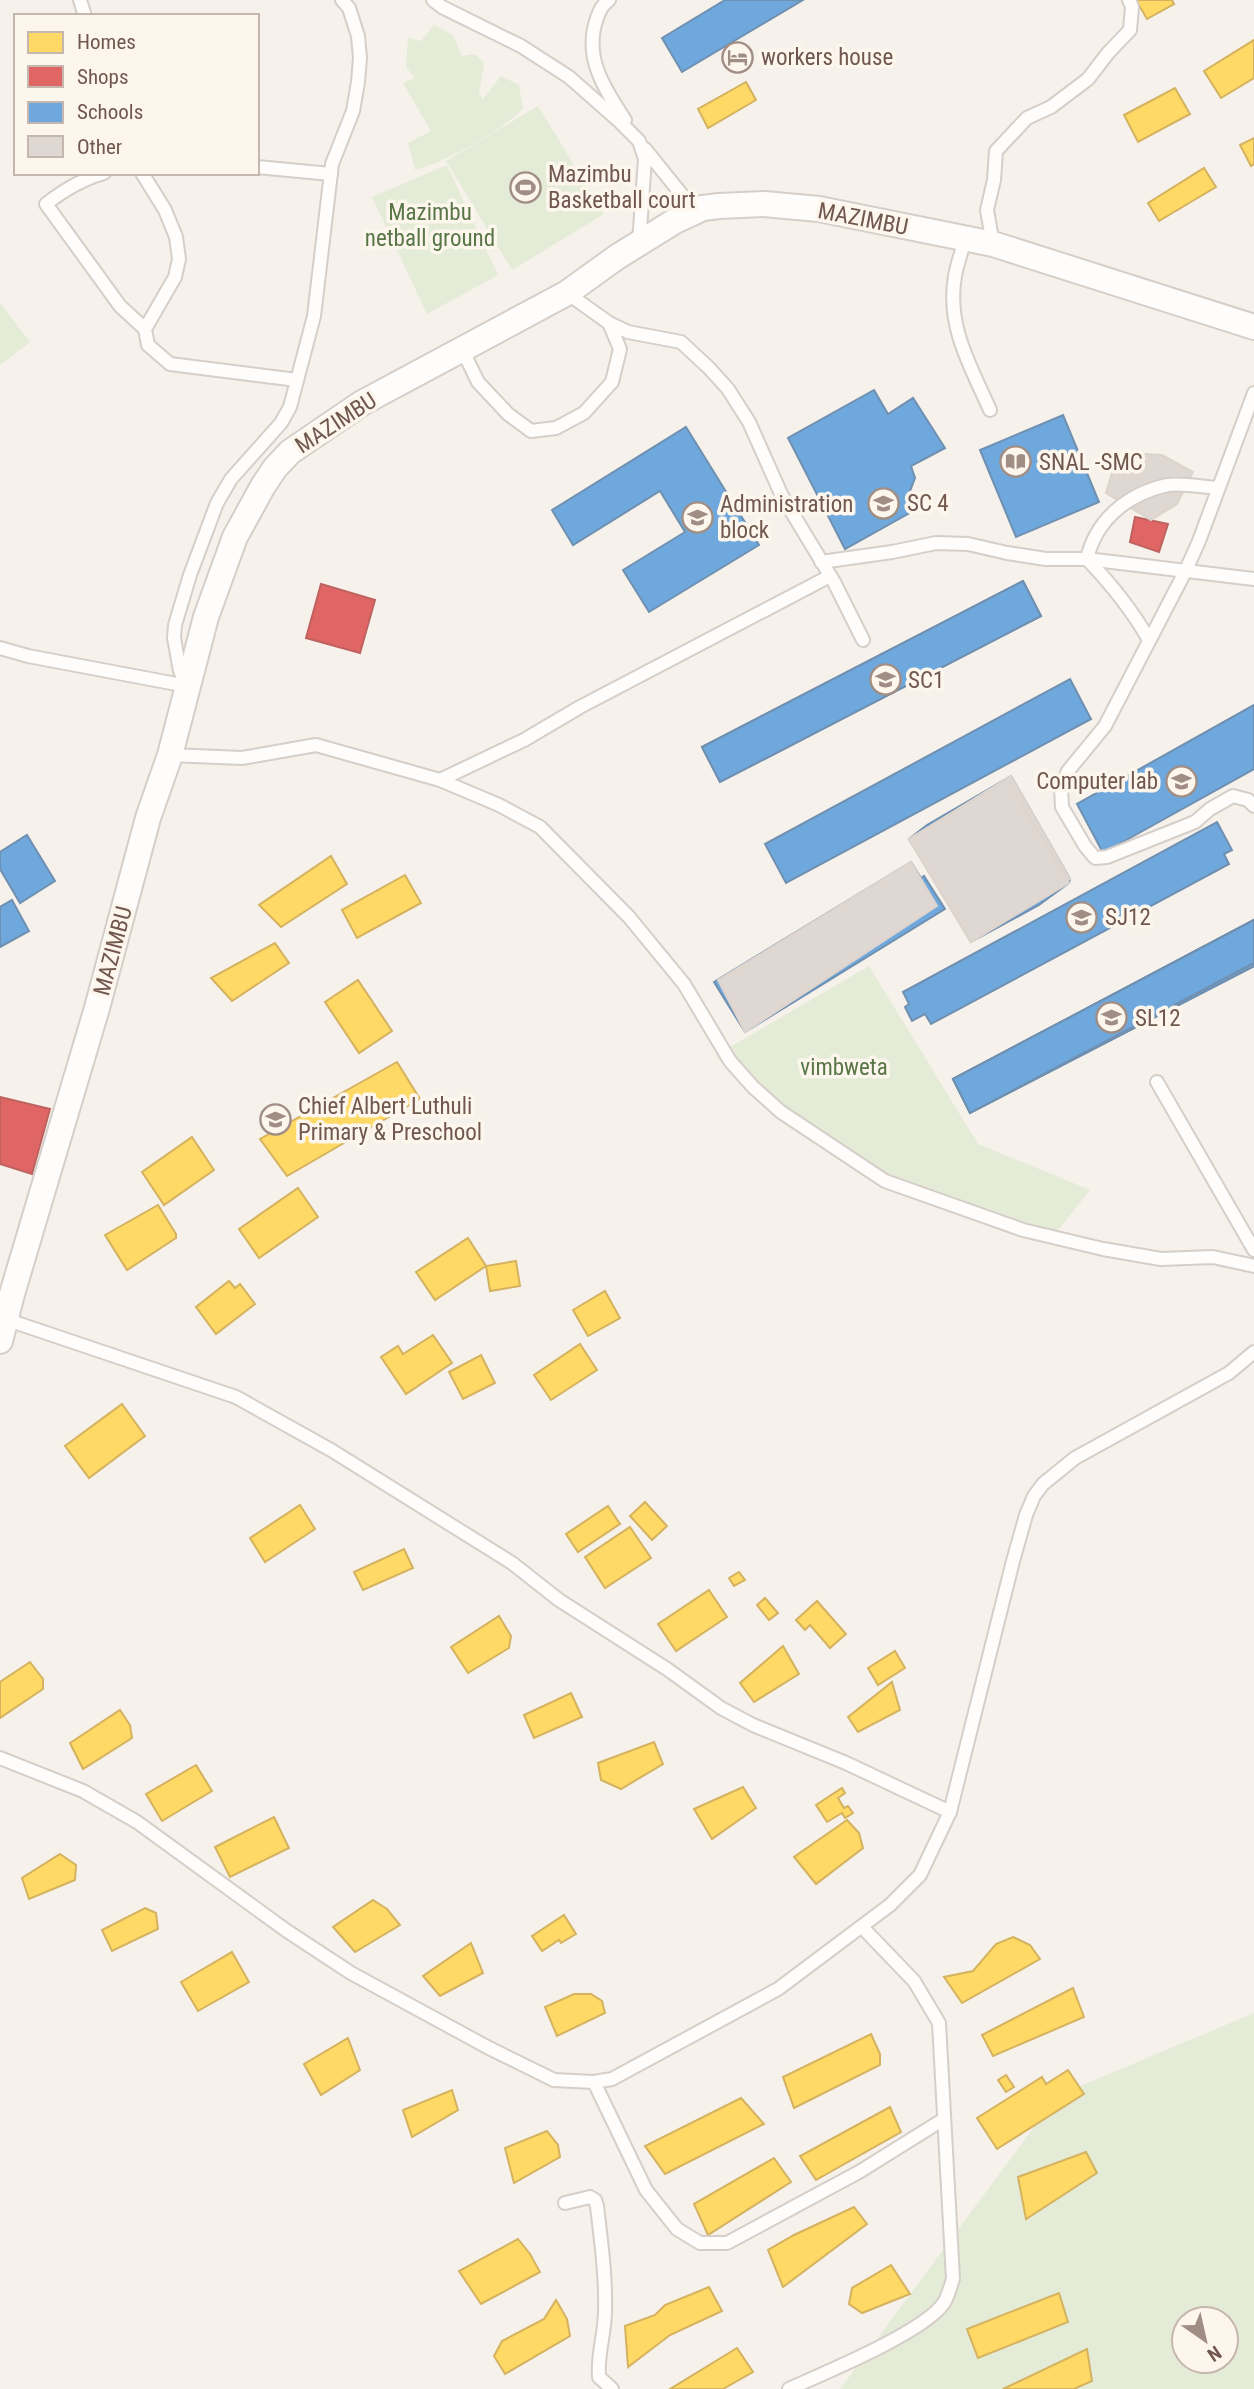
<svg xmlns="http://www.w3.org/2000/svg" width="1254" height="2389" font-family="'Roboto Condensed',sans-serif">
	<rect width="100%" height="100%" fill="#f6f1eb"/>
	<g fill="#e4ecd7" fill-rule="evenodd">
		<path d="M434,25l19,10 9,21 13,-2 9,9 -5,31 4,5 18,-23 18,9 4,24c-23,22 -77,53 -108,61l-7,-27 23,-12 -28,-48 12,-5 -9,-11 2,-29 13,3z"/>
		<polygon points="538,106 604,214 512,270 446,161"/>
		<polygon points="447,165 498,275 427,314 372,197"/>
		<polygon points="0,303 30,342 0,365"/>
		<polygon points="869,966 978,1144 1090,1190 1053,1237 877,1176 791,1119 715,1056"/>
		<path d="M1254,2013v376h-414l217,-293zM1184,2319h42v42h-42z"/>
	</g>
	<g fill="#ffd966" stroke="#d4b25f" stroke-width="2">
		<polygon points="1136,0 1172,0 1174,4 1147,19"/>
		<polygon points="1254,40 1254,78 1221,98 1204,71"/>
		<polygon points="746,82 756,100 708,128 698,109"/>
		<polygon points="1175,88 1190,114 1138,142 1124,115"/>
		<polygon points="1254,138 1254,164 1251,166 1240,145"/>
		<polygon points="1204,168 1216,187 1159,221 1148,203"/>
		<polygon points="331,856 347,884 281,927 259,905"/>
		<polygon points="405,875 421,903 357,938 342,910"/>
		<polygon points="275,943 289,963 232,1001 211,978"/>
		<polygon points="358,980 392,1031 359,1053 325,1002"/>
		<polygon points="397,1062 420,1099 287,1176 260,1139"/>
		<polygon points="192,1137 214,1170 164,1205 142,1172"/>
		<polygon points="298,1188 318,1217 259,1258 239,1229"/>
		<polygon points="158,1205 176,1234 176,1238 127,1270 105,1235"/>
		<polygon points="468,1238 486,1266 435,1300 416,1272"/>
		<polygon points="516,1261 520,1286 490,1291 486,1266"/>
		<polygon points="229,1281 235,1288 240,1284 255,1304 216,1334 196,1307"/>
		<polygon points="605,1291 620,1318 588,1336 573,1310"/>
		<polygon points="433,1335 452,1363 406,1394 381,1357 398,1346 403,1354"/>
		<polygon points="580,1344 597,1370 551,1400 534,1375"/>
		<polygon points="481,1355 495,1383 463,1399 449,1372"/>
		<polygon points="122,1404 145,1436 89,1478 65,1446"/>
		<polygon points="645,1502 667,1526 652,1540 630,1516"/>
		<polygon points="300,1505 315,1529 265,1562 250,1538"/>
		<polygon points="608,1506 620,1524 578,1552 566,1534"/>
		<polygon points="630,1527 651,1558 605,1588 585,1557"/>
		<polygon points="404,1549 413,1568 363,1590 354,1572"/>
		<polygon points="739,1572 745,1580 734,1586 729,1578"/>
		<polygon points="709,1590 727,1617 676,1651 658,1624"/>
		<polygon points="765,1598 778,1613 769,1620 757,1605"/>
		<polygon points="817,1601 846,1634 830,1648 810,1625 805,1630 796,1620"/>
		<polygon points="499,1616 511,1636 509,1648 468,1673 451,1647"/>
		<polygon points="783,1646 799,1674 754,1702 740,1683"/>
		<polygon points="895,1651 905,1668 878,1685 868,1668"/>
		<polygon points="30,1662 43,1679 43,1689 0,1718 0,1682"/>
		<polygon points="892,1682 900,1710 858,1732 848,1717"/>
		<polygon points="571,1693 582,1717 534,1738 524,1715"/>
		<polygon points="120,1710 130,1725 132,1738 83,1769 70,1743"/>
		<polygon points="654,1742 663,1764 621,1789 601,1780 598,1763"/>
		<polygon points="196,1765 212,1791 162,1821 146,1794"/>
		<polygon points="743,1787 756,1808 712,1839 694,1809"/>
		<polygon points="842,1788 845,1793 838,1798 844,1808 848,1806 853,1813 845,1818 842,1813 827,1822 816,1805"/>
		<polygon points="274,1817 289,1848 230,1877 215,1847"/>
		<polygon points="847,1820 859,1833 863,1848 816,1884 794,1857"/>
		<polygon points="60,1854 76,1865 75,1880 29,1899 22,1878"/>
		<polygon points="373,1900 387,1909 400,1925 355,1952 333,1927"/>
		<polygon points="145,1908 156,1913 158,1929 112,1951 102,1930"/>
		<polygon points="564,1915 576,1934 561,1943 559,1940 542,1951 532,1936"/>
		<polygon points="1013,1937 1030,1945 1040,1959 962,2003 944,1977 973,1971 996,1944"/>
		<polygon points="471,1943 483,1973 440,1996 423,1976"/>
		<polygon points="232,1952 249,1982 198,2011 181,1982"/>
		<polygon points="1073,1988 1084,2017 993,2056 982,2035"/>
		<polygon points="574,1994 591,1994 602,2001 605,2013 557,2036 545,2007"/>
		<polygon points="871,2034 880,2054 880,2065 794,2108 783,2077"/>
		<polygon points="348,2038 360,2070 321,2095 304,2064"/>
		<polygon points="1068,2070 1084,2094 997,2149 977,2118 1042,2077 1046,2084"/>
		<polygon points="1006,2075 1014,2087 1006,2092 998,2080"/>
		<polygon points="452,2090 458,2110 412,2137 403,2110"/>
		<polygon points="741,2098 764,2124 665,2174 645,2146"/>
		<polygon points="890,2107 901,2132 816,2180 800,2156"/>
		<polygon points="547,2131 558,2145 560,2157 514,2183 505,2148"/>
		<polygon points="1086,2152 1097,2173 1026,2219 1018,2177"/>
		<polygon points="774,2158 791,2182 708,2235 694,2204"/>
		<polygon points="854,2207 867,2224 783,2287 768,2250 794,2235"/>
		<polygon points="518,2239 530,2254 540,2272 481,2304 459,2271"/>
		<polygon points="891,2265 910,2294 862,2313 849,2304 852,2288"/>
		<polygon points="709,2287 722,2311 670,2335 628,2367 625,2326 655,2315 665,2305"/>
		<polygon points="1059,2293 1068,2322 978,2358 967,2329"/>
		<polygon points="556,2300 567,2319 570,2336 505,2374 494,2356 502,2341 544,2319"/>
		<polygon points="737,2348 753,2372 723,2389 670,2389"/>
		<polygon points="1087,2349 1092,2381 1074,2389 1003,2389"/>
	</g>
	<g fill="#e06666" stroke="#bf625f" stroke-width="2">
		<polygon points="1135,517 1168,524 1159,552 1130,542"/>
		<polygon points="321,584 375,600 360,653 306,638"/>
		<polygon points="0,1097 50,1109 32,1174 0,1164"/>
	</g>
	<g fill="#6fa8dc" stroke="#7090b1" stroke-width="2">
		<polygon points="725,0 803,0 682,72 662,38"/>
		<polygon points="874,390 888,414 913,398 945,448 911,466 915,478 907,499 915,510 845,549 788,438"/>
		<polygon points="1063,415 1099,502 1016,537 980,450"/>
		<polygon points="686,427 759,545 649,612 623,570 685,532 660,491 573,545 552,510"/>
		<polygon points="1023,581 1041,616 720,782 702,747"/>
		<polygon points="1023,581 1041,616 720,782 702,747"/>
		<polygon points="1070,679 1091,719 786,883 765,844"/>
		<polygon points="1254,705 1254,769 1103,853 1077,804"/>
		<polygon points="1011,776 1070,879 1069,883 1039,905 971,942 909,839 927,825"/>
		<polygon points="1217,822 1232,850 1224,854 1229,864 931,1024 925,1014 912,1021 905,1007 909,1004 903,992"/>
		<polygon points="27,835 55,881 20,903 0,869 0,852"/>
		<polygon points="911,862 921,878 924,876 945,909 745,1032 714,982"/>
		<polygon points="12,900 29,931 0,947 0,907"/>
		<polygon points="1254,920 1254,966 970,1113 953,1079"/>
		<polygon points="1254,920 1254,966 970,1113 953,1079"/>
		<polygon points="1254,920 1254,963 970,1113 953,1079"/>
	</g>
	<g fill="#dfd7d1" stroke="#ded4ce" stroke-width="2">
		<polygon points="1125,453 1162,455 1193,472 1177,504 1151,520 1106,493 1112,473"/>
		<polygon points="1011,776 1070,879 971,942 909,839"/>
		<polygon points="1007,780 1063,884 971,942 909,839"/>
		<polygon points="1007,780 1069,883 971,942 909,839"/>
		<polygon points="911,862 937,906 745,1032 718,980"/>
	</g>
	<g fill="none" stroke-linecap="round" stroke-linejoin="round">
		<defs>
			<g id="service">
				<polyline points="80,0 85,16"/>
				<polyline points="433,0 442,7 521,46 569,77 619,121 639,141 645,159 639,243"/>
				<path d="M609,0c-7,5 -9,10 -12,18 -14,39 7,70 28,102"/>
				<polyline points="645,149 695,211"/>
				<polyline points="257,167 331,174"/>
				<path d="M104,173c-22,6 -40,17 -58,31l74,102 25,23"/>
				<polyline points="142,173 165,210 176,237 179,259 175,277 145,329 148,345 170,364 297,380"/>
				<path d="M965,239c-3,12 -8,25 -10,37 -9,50 16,91 35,134"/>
				<polyline points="993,244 987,210 994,180 996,151 1027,118 1051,107 1088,79 1108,53 1130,30 1132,7 1129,0"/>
				<polyline points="567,293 609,323 628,332 681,342 709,368 728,389 749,422 782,496 834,582 863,640"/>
				<polyline points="462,349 478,382 508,414 531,431 556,428 584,413 612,382 620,349 609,323"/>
				<polyline points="1254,393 1199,541 1186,570 1105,726 1068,771 1061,787 1062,807 1085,846 1095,858 1107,857 1195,822 1210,809 1233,796 1248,800 1254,806"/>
				<polyline points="821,562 892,552 936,543 968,544 1007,553 1046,559 1087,559 1254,579"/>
				<path d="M1149,640c-17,-30 -38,-56 -62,-81 9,-40 42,-66 81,-74 15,-2 34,2 50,3"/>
				<polyline points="0,648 28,656 187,686"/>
				<polyline points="186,685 180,671 174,638 175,625 190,575 217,503 231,479 281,423 290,407 314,316 332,164 353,111 358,82 360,58 358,36 349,8 342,0"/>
				<polyline points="170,755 242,758 316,745 440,780 499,805 540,827 629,917 684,984 730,1061 753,1087 781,1112 885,1181 1023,1230 1103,1249 1161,1259 1213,1257 1254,1266"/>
				<polyline points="440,780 524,740 580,707 830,576"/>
				<polyline points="1157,1082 1254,1250"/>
				<polyline points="5,1319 236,1397 331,1450 512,1563 559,1600 667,1669 721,1708 753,1725 846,1763 950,1812"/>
				<polyline points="0,1758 83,1791 137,1822 287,1931 351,1973 489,2048 554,2080 594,2082 612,2079 778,1989 890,1905 920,1875 950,1812 1013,1561 1026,1515 1034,1496 1043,1484 1075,1458 1229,1373 1254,1352"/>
				<polyline points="594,2082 646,2190 677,2229 700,2243 727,2243 859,2172 944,2119"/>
				<path d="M565,2203l25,-6 5,3 2,6c4,35 9,70 8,105 0,23 -8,43 -6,66l13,12"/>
				<path d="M789,2389c35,-16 133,-56 154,-85 5,-6 7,-17 10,-25l-14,-256 -25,-42 -52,-54"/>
			</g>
			<polyline id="minor" points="0,1341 12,1294 97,1008 148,818 170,755 206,617 235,537 263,486 275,468 290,452 362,403 567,293 617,257 675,221 703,208 719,206 764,204 819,209 993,244 1254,327"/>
		</defs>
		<use href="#service" stroke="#d5cec9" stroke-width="16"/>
		<use href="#minor" stroke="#d5cec9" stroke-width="28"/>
		<use href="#service" stroke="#fefdfc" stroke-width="12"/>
		<use href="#minor" stroke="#fefdfc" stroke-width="24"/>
	</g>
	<defs>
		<symbol id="hotel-ring" viewBox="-11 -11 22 22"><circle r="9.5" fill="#fdf6ed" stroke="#a08e85" stroke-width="1.5"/><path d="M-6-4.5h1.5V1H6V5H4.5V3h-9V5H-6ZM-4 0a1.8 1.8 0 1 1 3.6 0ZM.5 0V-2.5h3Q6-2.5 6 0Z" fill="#a08e85"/></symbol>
		<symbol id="stadium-ring" viewBox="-11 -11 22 22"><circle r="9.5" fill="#fdf6ed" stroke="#a08e85" stroke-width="1.5"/><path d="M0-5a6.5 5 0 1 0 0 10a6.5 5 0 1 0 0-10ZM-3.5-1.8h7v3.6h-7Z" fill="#a08e85"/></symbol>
		<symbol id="library-ring" viewBox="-11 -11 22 22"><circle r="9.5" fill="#fdf6ed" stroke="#a08e85" stroke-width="1.5"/><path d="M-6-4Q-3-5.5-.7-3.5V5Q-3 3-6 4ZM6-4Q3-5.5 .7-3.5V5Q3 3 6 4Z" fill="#a08e85"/></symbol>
		<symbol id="university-ring" viewBox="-11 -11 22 22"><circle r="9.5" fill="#fdf6ed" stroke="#a08e85" stroke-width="1.5"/><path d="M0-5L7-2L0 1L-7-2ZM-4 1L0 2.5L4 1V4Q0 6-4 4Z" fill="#a08e85"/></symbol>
		<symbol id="school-ring" viewBox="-11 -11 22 22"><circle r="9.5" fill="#fdf6ed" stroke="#a08e85" stroke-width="1.5"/><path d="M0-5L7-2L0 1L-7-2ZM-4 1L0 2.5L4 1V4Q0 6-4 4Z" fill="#a08e85"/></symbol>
	</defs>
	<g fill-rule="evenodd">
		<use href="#hotel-ring" x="720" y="40" width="35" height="35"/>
		<use href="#stadium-ring" x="508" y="170" width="35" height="35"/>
		<use href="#library-ring" x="998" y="444" width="35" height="35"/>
		<use href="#university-ring" x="866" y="486" width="35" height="35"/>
		<use href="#university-ring" x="680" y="500" width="35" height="35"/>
		<use href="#university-ring" x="868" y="662" width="35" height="35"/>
		<use href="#university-ring" x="1164" y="764" width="35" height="35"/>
		<use href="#university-ring" x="1064" y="900" width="35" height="35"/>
		<use href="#university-ring" x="1094" y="1000" width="35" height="35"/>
		<use href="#school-ring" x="258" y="1102" width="35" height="35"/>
	</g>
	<g text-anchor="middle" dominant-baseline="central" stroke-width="7" stroke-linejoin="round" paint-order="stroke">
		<g font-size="23" fill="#71584e" stroke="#fdf6ed" text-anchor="start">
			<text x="761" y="57">workers house</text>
			<text x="548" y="174">Mazimbu<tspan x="548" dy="26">Basketball court</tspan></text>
			<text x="1039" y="462">SNAL -SMC</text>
			<text x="907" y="503">SC 4</text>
			<text x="720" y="504">Administration<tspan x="720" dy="26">block</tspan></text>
			<text x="908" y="680">SC1</text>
			<text x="1158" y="781" text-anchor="end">Computer lab</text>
			<text x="1105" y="917">SJ12</text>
			<text x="1135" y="1018">SL12</text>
			<text x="298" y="1106">Chief Albert Luthuli<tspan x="298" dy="26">Primary &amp; Preschool</tspan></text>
		</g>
		<g font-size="23" fill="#587647" stroke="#fdf6ed">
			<text x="430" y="212">Mazimbu<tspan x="430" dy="26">netball ground</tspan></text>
			<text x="844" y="1067">vimbweta</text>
		</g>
		<g font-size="23" fill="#71584e" stroke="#fdf6ed">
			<text transform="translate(863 219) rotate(11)">MAZIMBU</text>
			<text transform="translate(336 423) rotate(-33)">MAZIMBU</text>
			<text transform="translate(113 951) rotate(-75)">MAZIMBU</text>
		</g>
	</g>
	<rect x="14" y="14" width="245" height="161" fill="#fdf6ed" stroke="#c5b7ad" stroke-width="2"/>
	<rect x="28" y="32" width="35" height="21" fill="#ffd966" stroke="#c5b7ad" stroke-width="2"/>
	<text x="77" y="49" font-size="21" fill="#71584e">Homes</text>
	<rect x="28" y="66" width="35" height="21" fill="#e06666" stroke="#c5b7ad" stroke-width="2"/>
	<text x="77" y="84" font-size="21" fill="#71584e">Shops</text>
	<rect x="28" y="102" width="35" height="21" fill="#6fa8dc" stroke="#c5b7ad" stroke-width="2"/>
	<text x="77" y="119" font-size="21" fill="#71584e">Schools</text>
	<rect x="28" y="136" width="35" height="21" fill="#dfd7d1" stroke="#c5b7ad" stroke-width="2"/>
	<text x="77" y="154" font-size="21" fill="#71584e">Other</text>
	<g transform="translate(1205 2340) rotate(146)"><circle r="33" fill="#fdf6ed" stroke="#c5b7ad" stroke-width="2"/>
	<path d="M0-5L12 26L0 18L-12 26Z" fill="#a08e85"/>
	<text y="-10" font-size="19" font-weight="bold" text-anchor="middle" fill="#71584e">N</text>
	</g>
</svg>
